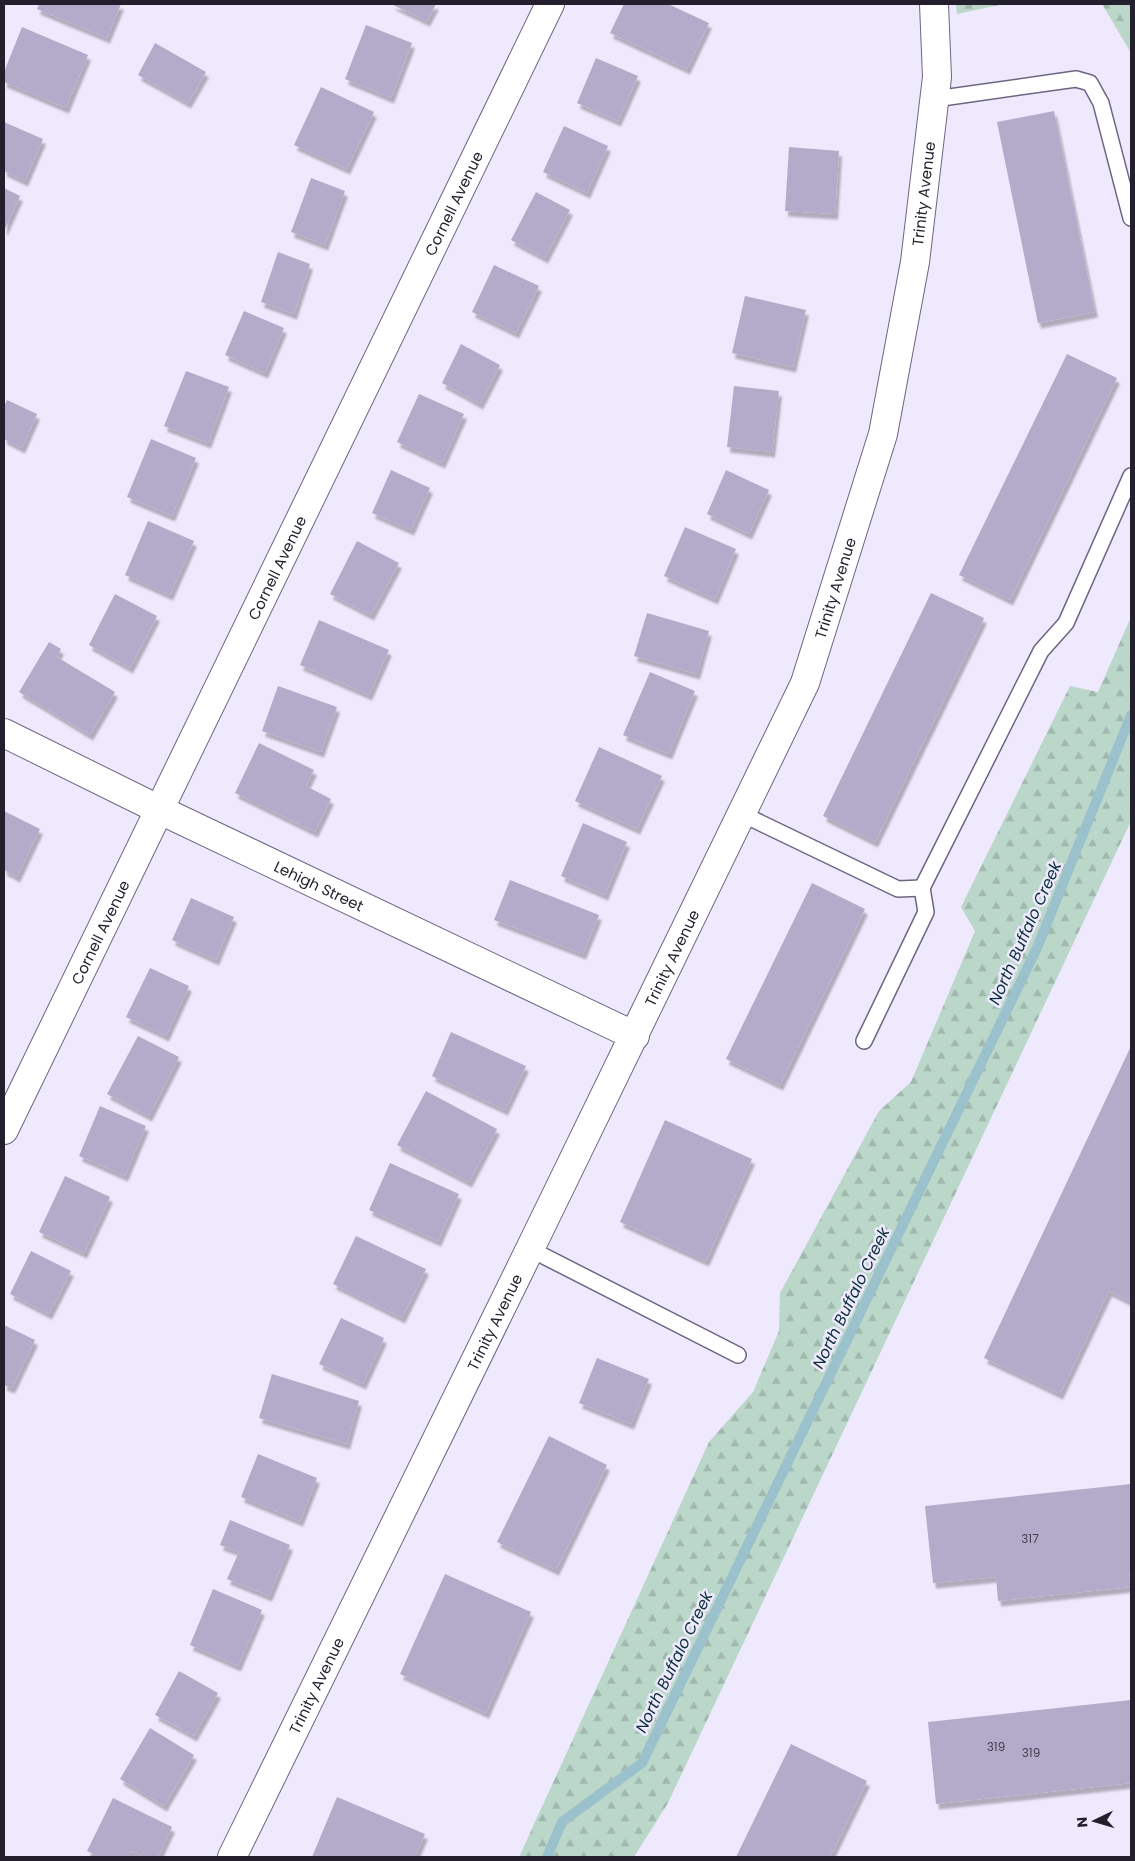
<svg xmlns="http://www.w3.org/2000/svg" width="1135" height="1861" font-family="Poppins,sans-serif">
	<defs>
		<pattern id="forest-firs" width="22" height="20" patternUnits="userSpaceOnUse" patternTransform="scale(1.25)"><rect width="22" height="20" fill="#bbd7c9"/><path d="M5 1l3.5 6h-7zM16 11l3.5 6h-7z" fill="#a0b8ad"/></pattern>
		<filter id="shadow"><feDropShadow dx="3" dy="5.5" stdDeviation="1" flood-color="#0004"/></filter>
	</defs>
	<rect width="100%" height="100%" fill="#eee9fd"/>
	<g fill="url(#forest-firs)">
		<polygon points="956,4 1004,4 957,14"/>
		<polygon points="1102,4 1131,4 1131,53"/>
		<polygon points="1131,617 1131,821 668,1803 634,1857 519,1857 709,1442 753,1392 779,1331 780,1293 879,1111 911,1082 975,931 961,907 1070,686 1098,692"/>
	</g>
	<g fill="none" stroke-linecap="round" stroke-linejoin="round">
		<polyline stroke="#9bc1cd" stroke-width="10" points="547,1857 562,1822 642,1763 1037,948 1131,715"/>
	</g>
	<g fill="#b4abca" filter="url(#shadow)">
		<polygon points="39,4 121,4 107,38 37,9"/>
		<polygon points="391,4 436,4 427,21"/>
		<polygon points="624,4 668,4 709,23 687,69 610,33"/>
		<polygon points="366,25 412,43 391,98 345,79"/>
		<polygon points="22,27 88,55 66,108 4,82 4,72"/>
		<polygon points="155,43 206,72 188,103 138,75"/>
		<polygon points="596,58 638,76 618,121 577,103"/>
		<polygon points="321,87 374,112 347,169 294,145"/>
		<polygon points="1054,111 1095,312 1038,323 997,122"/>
		<polygon points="4,122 43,139 25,181 4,171"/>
		<polygon points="564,126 608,146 587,193 543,172"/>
		<polygon points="789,147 839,151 835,214 785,211"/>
		<polygon points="311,178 345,191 325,245 291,232"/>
		<polygon points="4,188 20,196 4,231"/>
		<polygon points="536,192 570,210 545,258 511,240"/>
		<polygon points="278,252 310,264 294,314 261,302"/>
		<polygon points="494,265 539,286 516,333 472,312"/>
		<polygon points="745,296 806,310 793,367 732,353"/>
		<polygon points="244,311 284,328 265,373 225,355"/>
		<polygon points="461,344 500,365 480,404 442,383"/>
		<polygon points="1067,354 1117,378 1010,600 959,575"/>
		<polygon points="186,371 229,387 208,443 164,426"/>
		<polygon points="734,386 779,391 772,452 727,447"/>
		<polygon points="419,394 464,414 442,463 397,442"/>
		<polygon points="7,400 37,414 22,448 4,439 4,407"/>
		<polygon points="151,439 196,458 172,516 127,497"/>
		<polygon points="391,470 430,488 411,530 372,513"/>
		<polygon points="726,470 769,490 749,534 707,514"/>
		<polygon points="148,521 194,541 170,595 125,575"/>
		<polygon points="685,527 736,549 715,599 664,576"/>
		<polygon points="357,541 399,563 371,615 330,594"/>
		<polygon points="931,593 984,618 875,842 823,816"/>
		<polygon points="115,594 157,616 130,668 89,645"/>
		<polygon points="647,613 709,631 697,674 634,656"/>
		<polygon points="319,620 389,650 369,695 300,665"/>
		<polygon points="49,642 61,649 57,657 115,692 90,735 19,692"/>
		<polygon points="650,672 695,691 669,754 623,735"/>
		<polygon points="278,686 337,707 321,752 262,731"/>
		<polygon points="259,743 314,770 306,786 331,799 315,832 235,793"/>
		<polygon points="599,747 662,776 637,829 575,801"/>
		<polygon points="4,811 40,829 17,877 4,870"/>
		<polygon points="583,823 627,842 605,895 561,876"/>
		<polygon points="510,880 599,915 583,954 494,920"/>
		<polygon points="812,883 865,909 780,1085 726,1059"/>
		<polygon points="191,898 234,917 216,960 172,940"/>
		<polygon points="150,968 189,986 166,1036 126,1017"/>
		<polygon points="451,1032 526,1066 505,1110 432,1076"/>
		<polygon points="138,1036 179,1057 149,1116 107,1094"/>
		<polygon points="1131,1046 1131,1296 1129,1301 1109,1291 1060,1394 984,1358"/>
		<polygon points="426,1091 497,1129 469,1182 397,1145"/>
		<polygon points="100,1106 146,1126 125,1176 79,1156"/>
		<polygon points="665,1120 752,1159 706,1261 620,1222"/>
		<polygon points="390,1163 459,1194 438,1241 369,1210"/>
		<polygon points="65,1176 110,1197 84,1253 39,1232"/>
		<polygon points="356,1236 426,1269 402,1318 333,1284"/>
		<polygon points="31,1251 71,1271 49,1314 10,1294"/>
		<polygon points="341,1318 384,1338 363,1384 319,1364"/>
		<polygon points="4,1325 35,1340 12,1388 4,1385"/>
		<polygon points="597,1358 649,1379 631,1424 579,1403"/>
		<polygon points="272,1374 359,1401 347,1444 259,1418"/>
		<polygon points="549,1436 607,1465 556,1570 497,1542"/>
		<polygon points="258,1454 317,1478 300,1521 241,1497"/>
		<polygon points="1131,1484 1131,1570 1129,1571 1130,1587 998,1601 996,1577 933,1583 925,1506"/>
		<polygon points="230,1520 290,1545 269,1596 227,1579 239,1552 220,1545"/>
		<polygon points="445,1574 531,1612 486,1713 400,1674"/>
		<polygon points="213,1589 262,1610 238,1666 190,1645"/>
		<polygon points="179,1671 218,1693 194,1736 155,1715"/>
		<polygon points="1131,1700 1131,1783 936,1804 928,1722"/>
		<polygon points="150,1728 194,1755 164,1806 120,1779"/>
		<polygon points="791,1744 867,1781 830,1857 736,1857"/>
		<polygon points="337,1797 425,1834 415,1857 312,1857"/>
		<polygon points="113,1798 172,1827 158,1857 144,1857 131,1851 128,1857 100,1857 87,1851"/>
	</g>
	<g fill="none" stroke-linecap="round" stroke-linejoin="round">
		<defs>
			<g id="lane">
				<polyline points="935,99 1076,79 1090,83 1101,103 1131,218"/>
				<polyline points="742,814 898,889 922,888"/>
				<polyline points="864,1041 926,912 922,888 1041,651 1066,623 1131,476"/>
				<polyline points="530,1249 738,1355"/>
			</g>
			<g id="street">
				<path id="s1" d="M4,733l156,77 475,226"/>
				<path id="s2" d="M4,1130l546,-1126"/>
				<path id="s3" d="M232,1857l298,-608 275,-566 78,-249 32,-172 22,-185 -3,-73"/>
			</g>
		</defs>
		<use href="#lane" stroke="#6d6583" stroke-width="18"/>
		<use href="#street" stroke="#6d6583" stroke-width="30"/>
		<use href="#lane" stroke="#fff" stroke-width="15"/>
		<use href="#street" stroke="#fff" stroke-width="28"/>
	</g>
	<g text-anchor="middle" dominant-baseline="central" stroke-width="5" stroke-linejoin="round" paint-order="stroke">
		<g font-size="12" fill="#474254">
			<text x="1030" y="1538">317</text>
			<text x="996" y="1746">319</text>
			<text x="1031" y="1752">319</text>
		</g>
		<g font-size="15" fill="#231f2c" stroke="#eee9fd">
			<text stroke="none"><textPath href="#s3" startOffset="1811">Trinity Avenue</textPath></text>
			<text stroke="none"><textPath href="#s2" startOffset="1030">Cornell Avenue</textPath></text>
			<text stroke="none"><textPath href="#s2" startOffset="625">Cornell Avenue</textPath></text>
			<text stroke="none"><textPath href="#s3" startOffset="1406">Trinity Avenue</textPath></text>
			<text stroke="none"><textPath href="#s1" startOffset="350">Lehigh Street</textPath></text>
			<text stroke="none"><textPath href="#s2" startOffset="220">Cornell Avenue</textPath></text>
			<text stroke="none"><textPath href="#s3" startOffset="1001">Trinity Avenue</textPath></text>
			<text stroke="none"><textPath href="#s3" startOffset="596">Trinity Avenue</textPath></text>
			<text stroke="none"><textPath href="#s3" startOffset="191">Trinity Avenue</textPath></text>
		</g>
		<g font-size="16" font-style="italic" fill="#092f39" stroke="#eee9fd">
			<text transform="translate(1025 933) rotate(-66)">North Buffalo Creek</text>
			<text transform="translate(851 1298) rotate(-64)">North Buffalo Creek</text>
			<text transform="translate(674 1662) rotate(-64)">North Buffalo Creek</text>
		</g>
	</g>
	<rect width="1135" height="1861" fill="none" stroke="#231f2c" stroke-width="10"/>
	<g transform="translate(1095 1821) rotate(265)" stroke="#eee9fd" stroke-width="4" paint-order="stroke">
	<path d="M0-4L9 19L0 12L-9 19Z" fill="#231f2c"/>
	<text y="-8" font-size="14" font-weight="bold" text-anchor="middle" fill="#231f2c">N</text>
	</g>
</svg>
